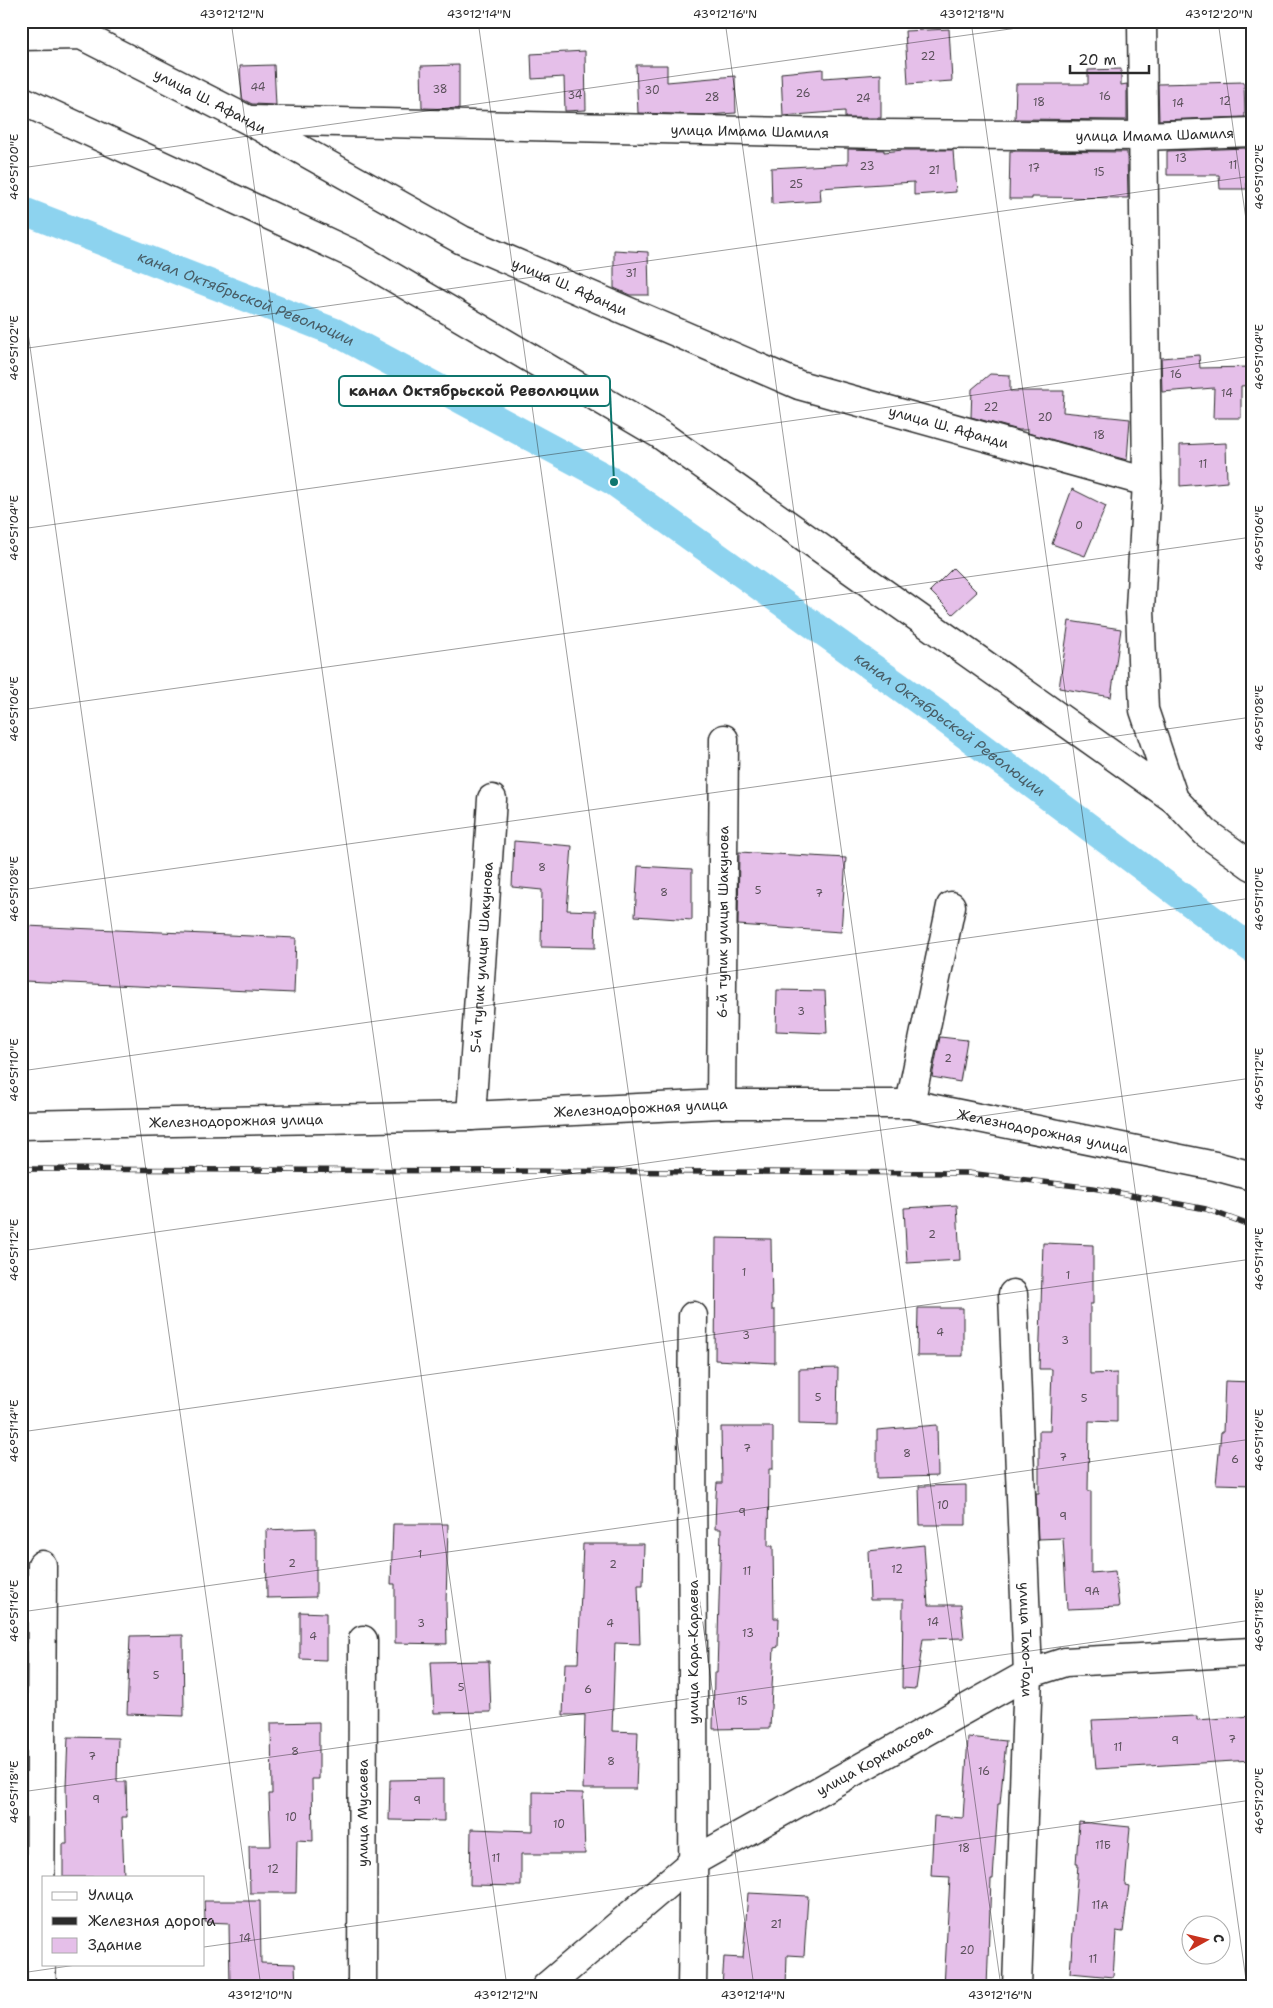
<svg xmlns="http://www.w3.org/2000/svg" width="1273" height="2008" font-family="'Shantell Sans',sans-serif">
	<rect width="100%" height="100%" fill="#fff"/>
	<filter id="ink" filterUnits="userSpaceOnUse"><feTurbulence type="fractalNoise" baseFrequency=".02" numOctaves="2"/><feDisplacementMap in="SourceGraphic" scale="10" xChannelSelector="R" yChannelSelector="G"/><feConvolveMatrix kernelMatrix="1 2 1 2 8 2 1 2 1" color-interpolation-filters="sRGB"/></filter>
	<g filter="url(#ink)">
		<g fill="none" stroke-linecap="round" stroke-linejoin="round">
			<path stroke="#8dd3ef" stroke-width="28" id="s1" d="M21,210l314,122 279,150 329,236 309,231"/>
		</g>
		<g fill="#e5bfe9" stroke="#2b2b2b">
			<polygon points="949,29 952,81 908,84 905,31"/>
			<polygon points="585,51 586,110 565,111 564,77 532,79 531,54"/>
			<polygon points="274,65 276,105 252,104 242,99 240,66"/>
			<polygon points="459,65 459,109 422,108 421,66"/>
			<polygon points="636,65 667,65 667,82 735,76 736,113 707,115 638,113"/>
			<polygon points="823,69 823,78 881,74 881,118 845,118 845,111 783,116 781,73"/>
			<polygon points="1121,69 1121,85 1127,84 1127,120 1015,119 1016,84 1088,84 1088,70"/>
			<polygon points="1244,82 1245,117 1159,120 1158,84"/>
			<polygon points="1246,148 1247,189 1220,189 1219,175 1167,175 1167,151"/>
			<polygon points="848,149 884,150 884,152 903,150 953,150 956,192 914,195 914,182 820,188 821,201 772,204 771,168 848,164"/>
			<polygon points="1010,151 1127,152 1128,198 1032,197 1032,199 1009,199"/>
			<polygon points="614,250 648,252 649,295 630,295 614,288"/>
			<polygon points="1199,355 1200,368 1252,367 1252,385 1241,386 1241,418 1213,418 1214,388 1162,392 1161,358"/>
			<polygon points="990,374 1010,375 1010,391 1064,391 1063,412 1130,419 1127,460 1028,433 1028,430 1019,430 971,417 972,389"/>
			<polygon points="1226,443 1227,482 1180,486 1180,445"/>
			<polygon points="1072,489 1106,506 1085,556 1052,544"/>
			<polygon points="953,568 977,592 953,614 930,591"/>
			<polygon points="1069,621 1121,629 1111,697 1059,688"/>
			<polygon points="514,841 572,846 567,910 596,911 595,948 541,947 542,890 512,887"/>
			<polygon points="739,852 846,858 841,932 738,925"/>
			<polygon points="638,866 692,869 692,920 635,916"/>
			<polygon points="26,926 296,938 294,993 24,981"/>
			<polygon points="777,990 825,991 827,1033 776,1031"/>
			<polygon points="940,1037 967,1040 960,1082 932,1077"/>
			<polygon points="957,1205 960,1260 907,1263 904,1208"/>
			<polygon points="716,1238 771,1239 772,1310 775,1310 775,1363 715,1360"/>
			<polygon points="1043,1243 1093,1245 1093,1304 1090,1304 1090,1374 1117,1373 1117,1422 1089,1421 1088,1491 1091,1491 1091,1573 1115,1571 1119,1607 1067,1609 1063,1538 1038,1539 1036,1493 1039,1493 1039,1431 1050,1431 1052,1369 1039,1369"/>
			<polygon points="918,1308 963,1308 963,1356 917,1356"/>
			<polygon points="838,1368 837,1425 799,1424 799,1369"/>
			<polygon points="1225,1381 1252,1382 1252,1485 1216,1484 1221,1432 1223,1432"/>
			<polygon points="937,1425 938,1476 877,1478 877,1430"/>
			<polygon points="721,1427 773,1427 773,1469 769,1469 768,1546 773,1546 774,1618 779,1618 778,1647 774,1648 770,1728 713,1729 714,1673 717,1673 721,1529 715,1529 716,1495 717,1483 722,1483"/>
			<polygon points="966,1485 966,1525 920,1525 919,1486"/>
			<polygon points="393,1524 448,1524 446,1604 447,1644 395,1643 395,1584 391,1584"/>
			<polygon points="316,1528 316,1597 267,1598 266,1530"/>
			<polygon points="583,1544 644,1544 643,1585 638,1585 640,1644 615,1643 612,1731 638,1732 636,1789 583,1789 585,1715 563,1715 565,1663 578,1663"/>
			<polygon points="924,1545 928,1605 961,1605 964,1638 923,1639 916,1689 902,1688 903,1600 870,1600 868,1551"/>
			<polygon points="300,1612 326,1613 326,1660 300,1659"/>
			<polygon points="183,1635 184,1716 127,1714 130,1636"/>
			<polygon points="489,1661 491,1712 434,1713 431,1662"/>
			<polygon points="1197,1716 1197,1720 1252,1716 1252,1760 1096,1769 1092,1720"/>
			<polygon points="319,1722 319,1779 312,1779 313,1841 297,1840 296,1893 250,1893 249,1846 271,1846 269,1794 272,1794 271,1723"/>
			<polygon points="68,1737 118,1738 117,1782 126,1782 127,1817 122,1817 124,1877 63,1877 63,1844 67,1844 66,1786"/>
			<polygon points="968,1737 1006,1741 1000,1804 998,1804 993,1879 991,1879 987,1987 944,1987 950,1877 931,1876 934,1816 963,1818"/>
			<polygon points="444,1779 444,1821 389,1820 390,1780"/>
			<polygon points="533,1792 583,1793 585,1854 521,1854 521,1886 470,1885 471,1829 533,1831"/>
			<polygon points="1079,1822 1130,1827 1125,1885 1129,1886 1123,1932 1116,1931 1113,1977 1070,1973 1078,1864 1076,1864"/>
			<polygon points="748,1893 808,1896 804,1956 787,1955 786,1987 722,1987 724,1957 743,1958"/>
			<polygon points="204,1901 260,1901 261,1963 295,1964 296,1987 230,1987 229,1923 205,1922"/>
		</g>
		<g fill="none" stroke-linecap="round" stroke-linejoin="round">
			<defs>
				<g id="minor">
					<polyline points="1142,21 1147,482 1140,609 1144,710 1174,799 1206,833 1252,866"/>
					<path id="s2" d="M21,36l60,-1 167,85 214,120 337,145 348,97"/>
					<polyline points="21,100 355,255 661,435 1174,799"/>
					<path id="s3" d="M251,120l628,14 264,2 109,-4"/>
					<path id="s4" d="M721,1104l3,-365"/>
					<polyline points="910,1104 951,906"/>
					<path id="s5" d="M471,1116l21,-317"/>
					<path id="s6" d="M21,1125l450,-9 250,-12h189l305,62 37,10"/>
					<path id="s7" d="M1013,1294l15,380 -11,313"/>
					<polyline points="42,1565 40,1937 42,1987"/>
					<path id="s8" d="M362,1987l1,-347"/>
					<path id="s9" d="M546,1987l148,-126 334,-187 37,-12 187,-10"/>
					<path d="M692,1987c4,-224 -2,-447 1,-671"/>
				</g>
			</defs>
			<use href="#minor" stroke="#2b2b2b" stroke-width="31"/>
			<use href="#minor" stroke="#fff" stroke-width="28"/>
			<defs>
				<polyline id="rail" points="21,1169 968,1173 1093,1188 1206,1209 1252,1226"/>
			</defs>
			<use href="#rail" stroke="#2b2b2b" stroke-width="5.5"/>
			<use href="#rail" stroke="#fff" stroke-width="4" stroke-dasharray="11" stroke-linecap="butt"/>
		</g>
	</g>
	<path fill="none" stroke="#2b2b2b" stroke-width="1" stroke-opacity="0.45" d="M231,21l276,1966M478,21l276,1966M725,21l276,1966M971,21l276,1966M1218,21l34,241M21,168l1046,-147M21,283l240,1704M21,349l1231,-173M21,529l1231,-173M21,710l1231,-173M21,890l1231,-173M21,1071l1231,-173M21,1251l1231,-173M21,1432l1231,-173M21,1612l1231,-173M21,1792l1231,-172M204,1947l1048,-147M21,1973l62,-9M1207,1987l45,-7"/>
	<g text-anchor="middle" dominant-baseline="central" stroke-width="5" stroke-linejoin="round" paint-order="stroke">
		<g font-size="11" fill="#5a505a">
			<text x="928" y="56">22</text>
			<text x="258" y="87">44</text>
			<text x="440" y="89">38</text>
			<text x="652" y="90">30</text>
			<text x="803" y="93">26</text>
			<text x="575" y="95">34</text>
			<text x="1105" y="96">16</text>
			<text x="712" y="97">28</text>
			<text x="863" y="98">24</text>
			<text x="1225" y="101">12</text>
			<text x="1039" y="102">18</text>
			<text x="1178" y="103">14</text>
			<text x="1181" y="158">13</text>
			<text x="1233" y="165">11</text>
			<text x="867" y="166">23</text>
			<text x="1034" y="168">17</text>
			<text x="934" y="170">21</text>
			<text x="1099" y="172">15</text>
			<text x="796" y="184">25</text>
			<text x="631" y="273">31</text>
			<text x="1176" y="374">16</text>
			<text x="1227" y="393">14</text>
			<text x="991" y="407">22</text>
			<text x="1045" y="417">20</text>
			<text x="1099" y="435">18</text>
			<text x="1203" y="464">11</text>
			<text x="1079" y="525">0</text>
			<text x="542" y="867">8</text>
			<text x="758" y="890">5</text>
			<text x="664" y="892">8</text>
			<text x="819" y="893">7</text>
			<text x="801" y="1011">3</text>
			<text x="948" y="1058">2</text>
			<text x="932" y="1234">2</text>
			<text x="744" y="1272">1</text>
			<text x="1068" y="1275">1</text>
			<text x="940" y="1332">4</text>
			<text x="746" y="1335">3</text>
			<text x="1065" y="1340">3</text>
			<text x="818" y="1397">5</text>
			<text x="1084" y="1398">5</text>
			<text x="747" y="1448">7</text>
			<text x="907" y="1453">8</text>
			<text x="1063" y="1457">7</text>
			<text x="1235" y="1459">6</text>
			<text x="943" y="1505">10</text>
			<text x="742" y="1512">9</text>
			<text x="1063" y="1516">9</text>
			<text x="420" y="1554">1</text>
			<text x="292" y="1563">2</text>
			<text x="613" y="1564">2</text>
			<text x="897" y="1569">12</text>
			<text x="747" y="1571">11</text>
			<text x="1092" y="1591">9А</text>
			<text x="933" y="1622">14</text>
			<text x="421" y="1623">3</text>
			<text x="610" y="1623">4</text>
			<text x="748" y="1633">13</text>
			<text x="313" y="1636">4</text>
			<text x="156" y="1675">5</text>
			<text x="461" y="1687">5</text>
			<text x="588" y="1689">6</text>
			<text x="742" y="1701">15</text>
			<text x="1232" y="1739">7</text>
			<text x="1175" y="1740">9</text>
			<text x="1118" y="1747">11</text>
			<text x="295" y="1751">8</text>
			<text x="92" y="1756">7</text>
			<text x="611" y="1761">8</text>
			<text x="984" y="1771">16</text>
			<text x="96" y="1799">9</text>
			<text x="417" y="1800">9</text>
			<text x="291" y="1817">10</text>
			<text x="559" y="1824">10</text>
			<text x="1103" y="1845">11Б</text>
			<text x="964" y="1848">18</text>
			<text x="496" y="1858">11</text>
			<text x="273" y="1869">12</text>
			<text x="1100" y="1905">11А</text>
			<text x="776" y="1924">21</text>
			<text x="245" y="1938">14</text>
			<text x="967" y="1950">20</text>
			<text x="1093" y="1959">11</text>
		</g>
		<g font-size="14" fill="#2b2b2b" stroke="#fff">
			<text stroke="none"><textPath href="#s2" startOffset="205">улица Ш. Афанди</textPath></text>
			<text stroke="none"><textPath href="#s3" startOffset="499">улица Имама Шамиля</textPath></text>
			<text stroke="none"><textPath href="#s3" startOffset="904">улица Имама Шамиля</textPath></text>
			<text stroke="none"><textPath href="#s2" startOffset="610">улица Ш. Афанди</textPath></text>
			<text stroke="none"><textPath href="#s2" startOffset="1015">улица Ш. Афанди</textPath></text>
			<text stroke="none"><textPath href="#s4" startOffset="182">6-й тупик улицы Шакунова</textPath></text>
			<text stroke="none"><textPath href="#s5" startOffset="159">5-й тупик улицы Шакунова</textPath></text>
			<text stroke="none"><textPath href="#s6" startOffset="620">Железнодорожная улица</textPath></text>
			<text stroke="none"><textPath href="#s6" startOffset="215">Железнодорожная улица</textPath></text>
			<text stroke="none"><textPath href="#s6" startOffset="1025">Железнодорожная улица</textPath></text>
			<text stroke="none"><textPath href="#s7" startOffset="346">улица Тахо-Годи</textPath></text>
			<text transform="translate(693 1652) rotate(-90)">улица Кара-Караева</text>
			<text stroke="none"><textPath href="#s9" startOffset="401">улица Коркмасова</textPath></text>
			<text stroke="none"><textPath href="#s8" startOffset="174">улица Мусаева</textPath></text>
		</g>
		<g font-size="15" font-style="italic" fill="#485d66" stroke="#fff">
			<text stroke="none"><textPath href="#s1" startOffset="242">канал Октябрьской Революции</textPath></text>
			<text stroke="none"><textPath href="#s1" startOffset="1068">канал Октябрьской Революции</textPath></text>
		</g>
	</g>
	<path fill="none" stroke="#0f766e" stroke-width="2" d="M614 482L610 391"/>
	<circle fill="#0f766e" stroke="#fff" stroke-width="2" cx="614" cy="482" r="5"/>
	<rect fill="#fff" stroke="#0f766e" stroke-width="2" x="339" y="376" width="271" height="30" rx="5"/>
	<g font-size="15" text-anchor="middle" font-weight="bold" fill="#2b2b2b">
		<text x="474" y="396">канал Октябрьской Революции</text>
	</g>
	<rect width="1273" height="2008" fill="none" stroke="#fff" stroke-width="55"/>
	<rect x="42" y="1876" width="162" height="90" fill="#ffffff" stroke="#aaaaaa"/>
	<rect x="52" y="1892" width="25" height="8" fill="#ffffff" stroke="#aaaaaa"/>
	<text x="88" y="1900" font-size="15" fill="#2b2b2b">Улица</text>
	<rect x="52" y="1917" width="25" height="8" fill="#2b2b2b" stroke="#aaaaaa"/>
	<text x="88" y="1926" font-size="15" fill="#2b2b2b">Железная дорога</text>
	<rect x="52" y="1938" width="25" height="15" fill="#e5bfe9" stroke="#aaaaaa"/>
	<text x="88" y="1950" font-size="15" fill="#2b2b2b">Здание</text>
	<g transform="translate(1206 1940) rotate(82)"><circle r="24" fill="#ffffff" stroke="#aaaaaa"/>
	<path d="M0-4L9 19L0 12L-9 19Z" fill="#c8321e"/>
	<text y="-8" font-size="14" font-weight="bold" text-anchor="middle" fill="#2b2b2b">С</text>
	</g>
	<path d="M1070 65v8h79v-8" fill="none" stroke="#2b2b2b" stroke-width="2.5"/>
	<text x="1078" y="65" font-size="15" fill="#2b2b2b" stroke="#ffffff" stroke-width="4" paint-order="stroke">20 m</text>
	<rect x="28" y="28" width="1218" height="1952" fill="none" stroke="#2b2b2b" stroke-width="2"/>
	<g font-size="12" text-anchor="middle" fill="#2b2b2b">
		<text x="232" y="18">43°12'12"N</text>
		<text x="479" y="18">43°12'14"N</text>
		<text x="725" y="18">43°12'16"N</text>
		<text x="972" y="18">43°12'18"N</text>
		<text x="1219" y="18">43°12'20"N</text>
		<text transform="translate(14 167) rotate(-90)" y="4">46°51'00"E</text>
		<text transform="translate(1259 177) rotate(-90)" y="4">46°51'02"E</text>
		<text transform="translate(14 348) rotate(-90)" y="4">46°51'02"E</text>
		<text transform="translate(1259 357) rotate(-90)" y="4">46°51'04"E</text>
		<text transform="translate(14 528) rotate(-90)" y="4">46°51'04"E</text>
		<text transform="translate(1259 538) rotate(-90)" y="4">46°51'06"E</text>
		<text transform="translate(14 709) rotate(-90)" y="4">46°51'06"E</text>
		<text transform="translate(1259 718) rotate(-90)" y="4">46°51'08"E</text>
		<text transform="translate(14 889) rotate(-90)" y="4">46°51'08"E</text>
		<text transform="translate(1259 899) rotate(-90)" y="4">46°51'10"E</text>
		<text transform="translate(14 1070) rotate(-90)" y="4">46°51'10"E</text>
		<text transform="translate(1259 1079) rotate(-90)" y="4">46°51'12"E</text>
		<text transform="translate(14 1250) rotate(-90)" y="4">46°51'12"E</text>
		<text transform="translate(1259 1259) rotate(-90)" y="4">46°51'14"E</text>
		<text transform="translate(14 1431) rotate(-90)" y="4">46°51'14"E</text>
		<text transform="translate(1259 1440) rotate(-90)" y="4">46°51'16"E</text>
		<text transform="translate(14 1611) rotate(-90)" y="4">46°51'16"E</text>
		<text transform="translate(1259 1620) rotate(-90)" y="4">46°51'18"E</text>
		<text transform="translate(14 1792) rotate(-90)" y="4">46°51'18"E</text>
		<text transform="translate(1259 1801) rotate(-90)" y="4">46°51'20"E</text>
		<text x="260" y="1999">43°12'10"N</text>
		<text x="506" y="1999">43°12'12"N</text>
		<text x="753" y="1999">43°12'14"N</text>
		<text x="1000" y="1999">43°12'16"N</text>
	</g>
</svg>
